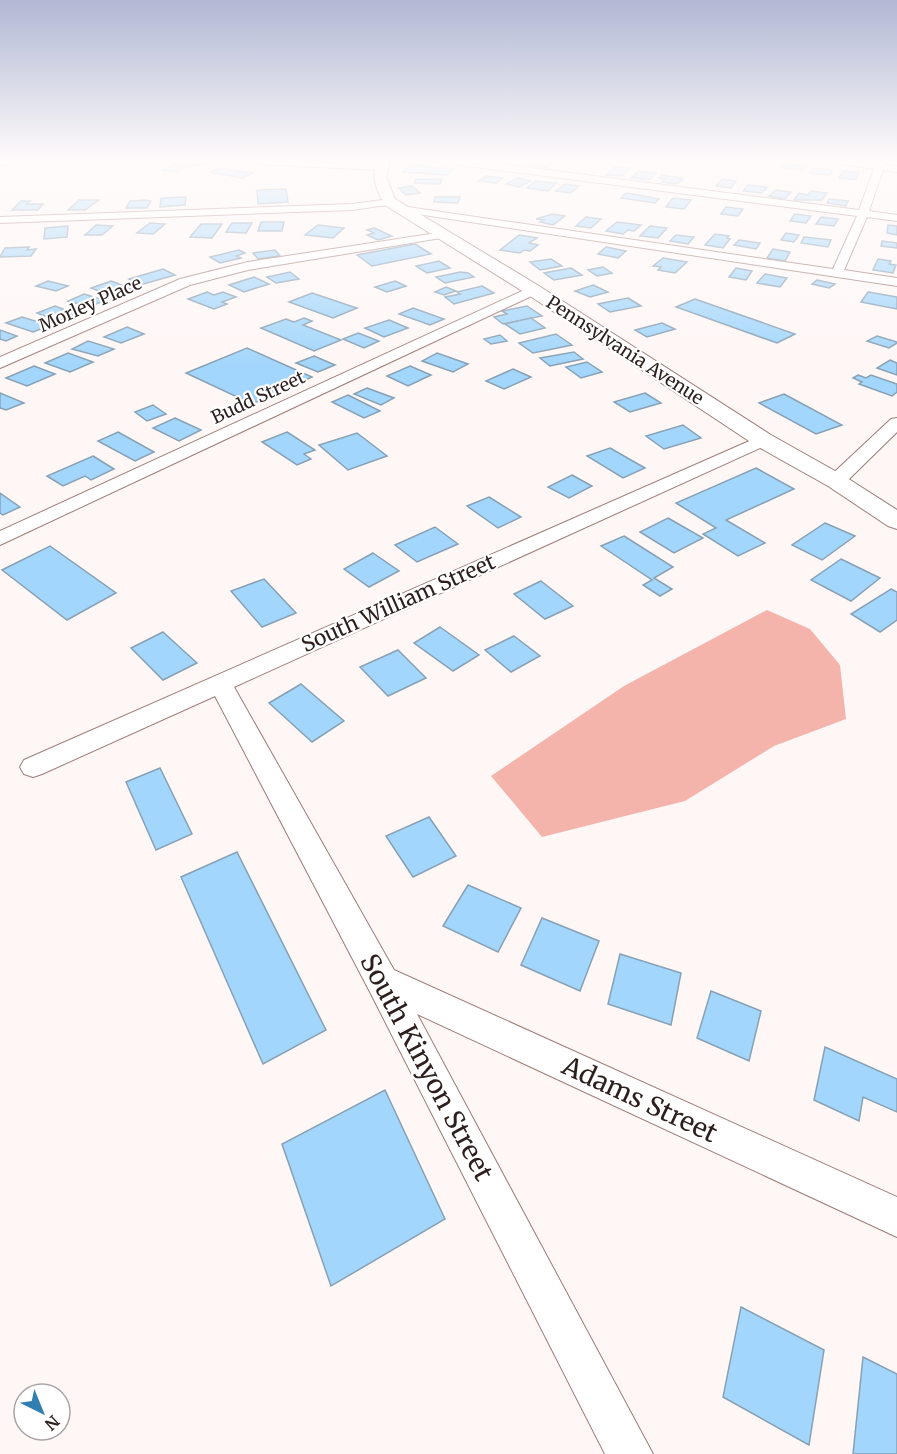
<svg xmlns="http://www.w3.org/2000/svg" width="897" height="1454" font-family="Merriweather,serif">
	<rect width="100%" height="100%" fill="#fff7f6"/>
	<polygon fill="#f4b4ac" points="767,610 810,629 840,665 846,719 774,746 685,801 542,837 491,776 624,686"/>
	<g fill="#a3d6fc" stroke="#87a1b4" stroke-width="1.5">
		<polygon points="186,161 211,161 201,166 193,165 176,172 161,170"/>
		<polygon points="541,161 546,161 555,163 544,168 532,165"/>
		<polygon points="785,164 806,166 803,170 782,168"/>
		<polygon points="411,165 427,166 425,167 453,169 447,175 403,172"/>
		<polygon points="615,167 630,168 622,176 606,175"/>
		<polygon points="220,168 253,173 242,178 210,172"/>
		<polygon points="812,168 832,170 830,175 809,173"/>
		<polygon points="639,171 656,173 649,180 631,178"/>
		<polygon points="843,171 859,172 856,180 839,178"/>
		<polygon points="662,175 682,178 680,180 683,180 676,184 662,182 665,179 659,178"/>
		<polygon points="486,176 503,178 496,183 479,181"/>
		<polygon points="518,178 531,181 519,187 506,184"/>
		<polygon points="416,179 442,179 440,184 414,183"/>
		<polygon points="722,179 736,181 731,188 716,186"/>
		<polygon points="535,181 556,183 548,191 527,188"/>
		<polygon points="565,184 579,186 570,193 556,191"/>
		<polygon points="748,185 767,187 762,193 743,191"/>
		<polygon points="412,186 420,193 406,195 398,188"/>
		<polygon points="286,189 288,202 258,204 257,190"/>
		<polygon points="776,190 791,192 785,199 769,196"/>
		<polygon points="811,191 827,193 822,200 794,200 799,193 808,195"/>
		<polygon points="626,193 644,196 659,199 655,203 621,198"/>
		<polygon points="186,197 185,205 160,207 161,198"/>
		<polygon points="435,197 460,197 458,203 434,202"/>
		<polygon points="673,198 691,200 684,209 666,207"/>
		<polygon points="829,199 848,201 846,206 827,203"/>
		<polygon points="79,200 99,200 85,210 68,210"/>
		<polygon points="21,201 30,201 26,204 43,204 38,210 12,210"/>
		<polygon points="130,201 144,200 151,201 147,208 126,208"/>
		<polygon points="726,207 743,209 738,216 721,214"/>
		<polygon points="552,214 565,216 553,225 540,222 544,220 536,219"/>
		<polygon points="795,214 811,216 806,223 790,221"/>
		<polygon points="586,217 601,219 591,228 576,226"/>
		<polygon points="821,217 838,219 834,226 816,224"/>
		<polygon points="261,222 284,222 282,231 258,231"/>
		<polygon points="617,222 641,225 634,231 628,230 623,234 606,231"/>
		<polygon points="150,223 165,224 153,234 137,233"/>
		<polygon points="232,223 252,223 246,233 226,232"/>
		<polygon points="201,224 222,224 212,238 190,237"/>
		<polygon points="96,225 113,226 102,235 85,235"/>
		<polygon points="318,225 344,228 333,238 305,235"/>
		<polygon points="888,225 897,226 897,235 887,233"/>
		<polygon points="68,226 67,237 44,239 45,228"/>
		<polygon points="650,226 667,228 658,238 640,236"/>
		<polygon points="374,228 392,236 378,240 367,235 374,233 367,230"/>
		<polygon points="786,233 799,235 794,242 781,240"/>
		<polygon points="715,234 729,236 727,238 730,239 723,248 705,245"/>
		<polygon points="519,235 537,238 529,243 538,245 530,251 524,250 520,253 500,250"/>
		<polygon points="676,235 694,237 688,244 670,241"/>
		<polygon points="804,237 831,240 828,247 801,243"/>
		<polygon points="739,240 760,243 756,249 734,245"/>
		<polygon points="882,241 897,243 897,248 881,246"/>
		<polygon points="415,244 431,254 372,266 357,255"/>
		<polygon points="29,247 27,250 36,249 31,256 0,257 5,248"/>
		<polygon points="606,247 626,251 618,258 598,254"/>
		<polygon points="773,249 790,252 785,261 767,258"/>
		<polygon points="239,250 245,253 236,256 241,258 220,263 210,257"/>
		<polygon points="275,250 280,256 258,259 253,253"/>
		<polygon points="663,258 687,262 675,273 658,270 661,267 653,266"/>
		<polygon points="551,259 562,266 540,270 530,262"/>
		<polygon points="878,259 891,261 889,264 896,265 893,273 873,270"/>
		<polygon points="439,261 450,268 427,273 416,266"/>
		<polygon points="603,267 612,273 597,276 588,270"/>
		<polygon points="571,268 582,275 554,280 544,273"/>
		<polygon points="736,268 752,271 746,280 729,277"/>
		<polygon points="163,269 175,275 140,285 129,279"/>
		<polygon points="290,272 299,279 276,283 267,277"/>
		<polygon points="460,272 468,273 474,277 445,283 436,277"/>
		<polygon points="765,274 787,278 780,287 757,283"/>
		<polygon points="254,277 269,284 244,292 229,285"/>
		<polygon points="817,280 835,284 829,288 812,284"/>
		<polygon points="48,281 68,286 56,291 36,286"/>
		<polygon points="111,281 132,289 112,296 91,288"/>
		<polygon points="395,281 406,286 387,292 375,287"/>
		<polygon points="593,285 608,292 590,297 575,291"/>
		<polygon points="482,286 494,293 454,304 445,297 460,294 457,292"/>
		<polygon points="446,287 456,291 444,295 435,292"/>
		<polygon points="207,292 214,295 223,292 236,297 222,302 227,304 214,309 188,299"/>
		<polygon points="868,292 897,297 897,309 861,302"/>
		<polygon points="312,293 357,308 333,318 289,302"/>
		<polygon points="84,294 97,298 108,299 89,307 68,301"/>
		<polygon points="628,298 641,306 610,312 598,304"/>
		<polygon points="695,299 795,334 777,343 676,307"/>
		<polygon points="55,306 76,314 57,321 37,313"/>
		<polygon points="527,306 542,316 503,324 494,317 507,314 502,311"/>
		<polygon points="413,308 444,319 430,325 399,314"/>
		<polygon points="22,317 35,321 40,319 54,324 33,332 6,323"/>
		<polygon points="304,318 312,321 303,325 341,340 314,351 261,328 286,319 294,322"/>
		<polygon points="531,318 545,328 520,334 505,324"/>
		<polygon points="389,320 408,328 384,337 365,328"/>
		<polygon points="662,323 675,329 647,337 635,330"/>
		<polygon points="127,327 144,334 121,343 104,337"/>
		<polygon points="0,330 17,336 6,341 0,339"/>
		<polygon points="358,333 379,341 364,348 343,339"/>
		<polygon points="556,334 572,345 533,353 519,343"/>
		<polygon points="500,335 507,341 491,344 484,339"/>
		<polygon points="877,336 897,342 897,343 889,348 867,341"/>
		<polygon points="88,341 114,349 98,356 72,349"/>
		<polygon points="247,348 312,377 252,404 186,373"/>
		<polygon points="574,352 583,359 550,366 540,358"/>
		<polygon points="68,353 93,362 70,372 45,363"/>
		<polygon points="437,353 468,364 453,372 422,361"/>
		<polygon points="314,356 335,365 318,372 296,363"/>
		<polygon points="890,360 897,363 897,375 877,368"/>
		<polygon points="587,362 602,372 581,378 566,367"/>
		<polygon points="34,366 55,374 27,386 6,378"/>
		<polygon points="410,366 431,375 408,386 387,376"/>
		<polygon points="513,369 531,377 504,389 486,381"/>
		<polygon points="858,375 866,378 871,375 897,384 897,392 892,396 859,384 862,382 853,378"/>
		<polygon points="367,388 394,398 381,405 354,394"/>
		<polygon points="0,393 24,403 6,410 0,408"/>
		<polygon points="645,393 661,403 630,412 614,402"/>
		<polygon points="784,394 842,425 816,434 759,403"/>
		<polygon points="348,395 380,411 364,418 332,402"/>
		<polygon points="153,405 166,414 147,421 135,412"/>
		<polygon points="175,418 201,430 179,441 153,428"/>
		<polygon points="683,425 701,438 664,449 646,436"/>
		<polygon points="118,432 154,452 135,461 98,441"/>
		<polygon points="287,432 315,450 304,454 311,459 297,465 262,442"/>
		<polygon points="357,433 387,456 348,470 319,445"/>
		<polygon points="610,448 645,468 623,478 587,456"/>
		<polygon points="93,456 114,469 91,480 85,476 63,486 47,476"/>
		<polygon points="756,468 794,489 726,520 765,543 738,556 703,534 716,528 676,503"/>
		<polygon points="572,475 592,486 569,498 548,487"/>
		<polygon points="0,493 20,507 3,515 0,513"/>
		<polygon points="489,497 521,517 498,528 467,506"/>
		<polygon points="668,518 703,538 674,553 640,532"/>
		<polygon points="825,523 855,536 822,560 792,545"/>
		<polygon points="435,527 458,544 417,562 395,545"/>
		<polygon points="624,536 673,567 654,578 672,589 660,596 643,585 652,580 601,546"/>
		<polygon points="50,546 116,593 67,620 2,570"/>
		<polygon points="373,553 399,571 369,587 344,569"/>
		<polygon points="841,559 880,578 851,601 811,580"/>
		<polygon points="264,579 296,613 262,627 231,591"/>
		<polygon points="541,581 573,606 545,619 514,594"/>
		<polygon points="891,589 897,592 897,620 880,632 851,614"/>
		<polygon points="440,627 479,655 453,671 414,643"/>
		<polygon points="163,632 197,663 163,680 131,648"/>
		<polygon points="514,636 540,656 511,672 485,650"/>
		<polygon points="398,650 426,678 388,696 360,667"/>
		<polygon points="301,684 344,721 312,742 269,703"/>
		<polygon points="160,768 192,834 156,850 126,782"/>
		<polygon points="429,817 456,856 413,877 386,836"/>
		<polygon points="237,852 326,1030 263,1064 181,877"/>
		<polygon points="468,885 521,908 498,952 443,926"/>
		<polygon points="542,918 599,941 580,991 521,965"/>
		<polygon points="620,954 681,973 671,1025 608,1004"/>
		<polygon points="711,991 761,1011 749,1061 697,1038"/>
		<polygon points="825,1047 897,1079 897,1112 863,1097 859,1121 814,1100"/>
		<polygon points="385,1090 445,1219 331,1286 282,1144"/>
		<polygon points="741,1307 824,1350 809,1445 723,1397"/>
		<polygon points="863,1357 897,1374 897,1454 853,1454"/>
	</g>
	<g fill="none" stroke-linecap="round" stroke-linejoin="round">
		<defs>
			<g id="street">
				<polygon points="0,161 15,161 0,166"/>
				<polygon points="251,161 380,164 385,167 380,170 255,164"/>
				<polygon points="447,161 476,161 859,210 874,169 821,161 876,164 877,161 887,161 885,165 897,166 897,172 883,170 869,211 897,215 897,221 867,217 844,270 897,278 897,286 397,211 396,209 401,206 833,269 857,216 451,164"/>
				<polygon points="390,199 395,202 394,204 352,210 0,223 0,217 352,204"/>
				<polygon points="443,232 449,235 447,237 248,270 190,285 0,368 0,357 180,279 248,262"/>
				<polygon points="533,286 540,290 538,293 0,545 0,531"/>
				<polygon points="897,418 897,432 843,485 829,485 827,481 829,477 891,419"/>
				<polygon points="763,435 769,436 772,440 769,444 234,687 394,970 897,1197 897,1237 417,1014 653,1454 605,1454 370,992 215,696 42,774 33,777 24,774 20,767 24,760"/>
			</g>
			<path id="secondary" d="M378,161h12l-4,16 9,22 144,87 232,149 73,41 53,34v19l-9,-3 -60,-40 -73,-41 -228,-151 -142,-89c-8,-14 -15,-28 -7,-44z"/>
		</defs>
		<use href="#street" stroke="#9d7d79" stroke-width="2"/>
		<use href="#secondary" stroke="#9d7d79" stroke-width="2"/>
		<use href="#street" fill="#fff" fill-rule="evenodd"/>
		<use href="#secondary" fill="#fff" fill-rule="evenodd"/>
	</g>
	<linearGradient id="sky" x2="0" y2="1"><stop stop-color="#b1b8d4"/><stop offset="0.44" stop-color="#fffbfb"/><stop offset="1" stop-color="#fffbfb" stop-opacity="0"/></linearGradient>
	<rect width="897" height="365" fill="url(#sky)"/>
	<g text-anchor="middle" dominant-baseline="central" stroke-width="4.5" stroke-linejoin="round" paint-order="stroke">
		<g font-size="18" fill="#2c1f1d" stroke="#fff">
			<text transform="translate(90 304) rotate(-24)">Morley Place</text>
			<text transform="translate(625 350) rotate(33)">Pennsylvania Avenue</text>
			<text transform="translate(258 397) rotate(-25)">Budd Street</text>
		</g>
		<g font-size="21" fill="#2c1f1d" stroke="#fff">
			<text transform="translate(398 603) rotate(-24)">South William Street</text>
		</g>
		<g font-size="26" fill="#2c1f1d" stroke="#fff">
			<text transform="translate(427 1067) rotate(62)">South Kinyon Street</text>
			<text transform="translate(640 1099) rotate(25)">Adams Street</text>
		</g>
	</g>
	<g transform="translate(42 1412) rotate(137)"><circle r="28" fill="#ffffff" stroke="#aba5a5" stroke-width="1.5"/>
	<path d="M0-4.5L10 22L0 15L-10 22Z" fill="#317fb1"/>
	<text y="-9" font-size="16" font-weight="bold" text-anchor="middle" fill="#2c1f1d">N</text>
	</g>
</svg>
